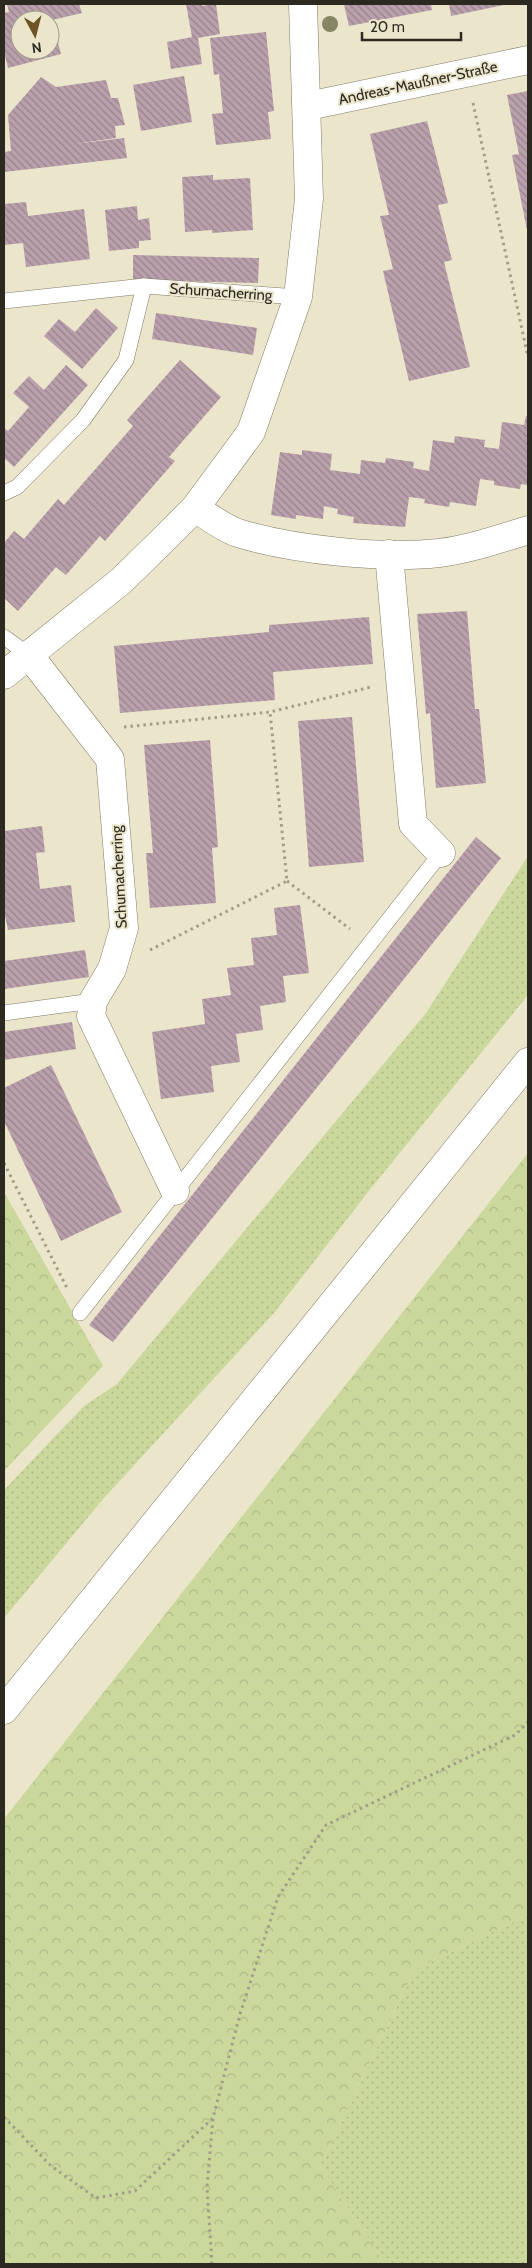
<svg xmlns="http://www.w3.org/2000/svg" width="532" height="2268" font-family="Cabin,sans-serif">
	<defs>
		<pattern id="grass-dots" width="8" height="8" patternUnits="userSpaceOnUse" patternTransform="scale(1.25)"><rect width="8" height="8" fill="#cbd89c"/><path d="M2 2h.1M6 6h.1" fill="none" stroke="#aeba86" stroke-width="1.8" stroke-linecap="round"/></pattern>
		<pattern id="forest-crowns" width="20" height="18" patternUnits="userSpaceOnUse" patternTransform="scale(1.25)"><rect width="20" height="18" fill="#cbd89c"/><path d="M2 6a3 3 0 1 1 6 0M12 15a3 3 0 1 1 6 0" fill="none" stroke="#aeba86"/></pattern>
		<pattern id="building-back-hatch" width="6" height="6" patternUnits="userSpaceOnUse" patternTransform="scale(1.25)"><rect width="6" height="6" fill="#baa0ac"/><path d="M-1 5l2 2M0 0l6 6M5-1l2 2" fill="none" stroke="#97838c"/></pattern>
	</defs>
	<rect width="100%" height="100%" fill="#eae5cb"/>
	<g fill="url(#grass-dots)">
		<polygon points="528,856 528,995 372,1187 274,1313 104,1498 4,1618 4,1490 84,1406 117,1384 426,1013"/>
		<polygon points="528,1915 528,2264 385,2264 320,2166 415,1969"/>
	</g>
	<g fill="url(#forest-crowns)">
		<polygon points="528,1153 528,1915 415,1969 320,2166 385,2264 4,2264 4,1819"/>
		<polygon points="4,1192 103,1366 4,1471"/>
	</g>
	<g fill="url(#building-back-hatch)" fill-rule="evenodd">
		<path d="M7,4h72l3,9 -30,7 9,34 -53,14 -4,-17v-38l5,-1zM20,20h30v30h-30z"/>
		<polygon points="186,4 202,4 202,6 216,4 220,34 198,38 202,64 171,69 167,42 192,37"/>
		<polygon points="344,4 431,4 432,10 349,26"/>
		<polygon points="449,4 504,4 504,5 451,16"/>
		<polygon points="266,32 274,111 268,112 271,139 216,145 212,114 223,113 219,74 214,75 210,38"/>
		<polygon points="184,76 192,122 141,131 133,85"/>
		<polygon points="41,77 56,87 106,80 111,98 118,98 125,125 115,126 116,138 74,144 124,138 127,158 4,172 4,152 11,151 8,115"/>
		<polygon points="528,91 528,230 527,230 512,155 519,154 507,95"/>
		<polygon points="427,121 448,203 438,205 452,260 444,262 470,367 409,381 383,271 393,269 380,216 389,215 370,134"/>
		<polygon points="213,175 213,180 250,178 253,230 212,233 212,230 185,232 182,177"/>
		<polygon points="26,202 28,216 84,209 90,259 26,267 23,243 4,245 4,204"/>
		<polygon points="137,206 138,220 149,218 151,240 139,241 139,248 109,251 105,210"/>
		<polygon points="133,255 259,258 258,283 133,280"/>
		<polygon points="96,308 118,328 82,369 44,336 59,319 75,332"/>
		<polygon points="156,313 257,328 253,355 152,339"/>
		<polygon points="180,360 221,397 169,457 175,461 105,541 100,536 66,575 56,567 18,611 4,598 4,543 14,531 24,539 58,499 64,505 133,426 127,420"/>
		<polygon points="66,365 88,385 14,467 4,458 4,428 8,431 29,407 13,393 29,376 44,390"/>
		<polygon points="526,416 528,416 528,485 521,484 520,489 494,485 494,481 480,479 476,506 450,502 449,507 424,503 425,499 409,497 405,527 353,523 354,517 337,514 338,509 324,506 323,519 296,515 296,519 271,515 280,452 302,455 302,450 332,454 330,470 360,474 361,460 385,463 386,458 414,462 413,468 429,471 433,440 454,443 455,436 485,440 484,447 499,449 502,422 524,425"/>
		<polygon points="467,611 475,709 479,709 486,783 436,788 430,713 426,714 417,614"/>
		<polygon points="369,617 373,664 273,672 275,700 120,713 114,646 269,632 269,625"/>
		<polygon points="352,717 364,862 309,867 298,721"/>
		<polygon points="210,740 218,847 212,848 216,903 150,908 146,853 153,853 144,745"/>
		<polygon points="42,826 45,852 36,853 40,889 71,885 75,922 8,930 4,911 4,831"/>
		<polygon points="476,837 501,858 113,1342 89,1325"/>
		<polygon points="300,905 309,973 283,976 286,1002 260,1006 263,1030 236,1034 240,1062 211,1066 214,1092 161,1099 152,1032 205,1024 202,999 231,995 227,968 254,965 251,938 277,935 274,908"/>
		<polygon points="85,950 89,977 4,989 4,961"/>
		<polygon points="72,1022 76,1049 4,1060 4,1032"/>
		<polygon points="51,1065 122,1212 61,1241 4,1121 4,1088"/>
	</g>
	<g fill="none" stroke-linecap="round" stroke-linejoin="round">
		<defs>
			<g id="lane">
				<polyline points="4,301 144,286 298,297"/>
				<polyline points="4,493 17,487 83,420 126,360 144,286"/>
				<polyline points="4,637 29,655"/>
				<polyline points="4,1013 93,1001"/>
				<polyline points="80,1313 441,853"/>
			</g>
			<g id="street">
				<polyline points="308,106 528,60"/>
				<path d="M195,508c13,8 28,20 43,25 55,17 144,26 201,20 31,-4 60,-14 89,-23"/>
				<polyline points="389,554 413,824 441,853"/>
				<polyline points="29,655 110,759 124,928 112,969 93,1001 91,1016 175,1191"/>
				<polyline points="4,675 121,581 164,539 195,508 251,432 298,297 309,199 303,4"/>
			</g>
			<polyline id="secondary" points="4,1710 528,1062"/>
		</defs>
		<use href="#lane" stroke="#817c65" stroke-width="16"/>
		<use href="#street" stroke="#817c65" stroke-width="29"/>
		<use href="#secondary" stroke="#817c65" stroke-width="29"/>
		<g stroke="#a19d89" stroke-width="3" stroke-dasharray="2.5 4" stroke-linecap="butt">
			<polyline points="473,103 528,357"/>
			<polyline points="124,727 270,712 371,687"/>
			<polyline points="287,881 350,929"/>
			<polyline points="150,950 287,881 270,712"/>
			<polyline points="4,1163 68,1290"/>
			<polyline points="4,2117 51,2166 96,2198 135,2191 213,2118 240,2014 278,1897 326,1825 515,1735 528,1722"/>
			<polyline points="212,2264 207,2187 213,2118"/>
		</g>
		<use href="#lane" stroke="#fff" stroke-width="15"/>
		<use href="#street" stroke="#fff" stroke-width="28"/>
		<use href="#secondary" stroke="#fff" stroke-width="28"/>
	</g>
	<circle fill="#858666" cx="330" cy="24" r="8"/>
	<g text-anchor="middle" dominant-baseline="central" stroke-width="4" stroke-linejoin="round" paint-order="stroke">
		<g font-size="15" fill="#2c2a20" stroke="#eae5cb">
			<text transform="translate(418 83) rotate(-12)">Andreas-Maußner-Straße</text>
			<text transform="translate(221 292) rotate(4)">Schumacherring</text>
			<text transform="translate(119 877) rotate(-93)">Schumacherring</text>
		</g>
	</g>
	<rect width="532" height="2268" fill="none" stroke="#2c2a20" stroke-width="10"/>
	<g transform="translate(35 35) rotate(173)"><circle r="24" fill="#eae5cb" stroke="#9e9a87"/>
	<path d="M0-4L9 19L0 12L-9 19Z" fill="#6e5425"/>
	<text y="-8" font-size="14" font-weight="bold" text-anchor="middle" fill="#2c2a20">N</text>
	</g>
	<path d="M362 32v8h99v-8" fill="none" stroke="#2c2a20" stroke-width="2.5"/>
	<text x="370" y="32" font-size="15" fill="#2c2a20" stroke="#eae5cb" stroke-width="4" paint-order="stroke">20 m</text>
</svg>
